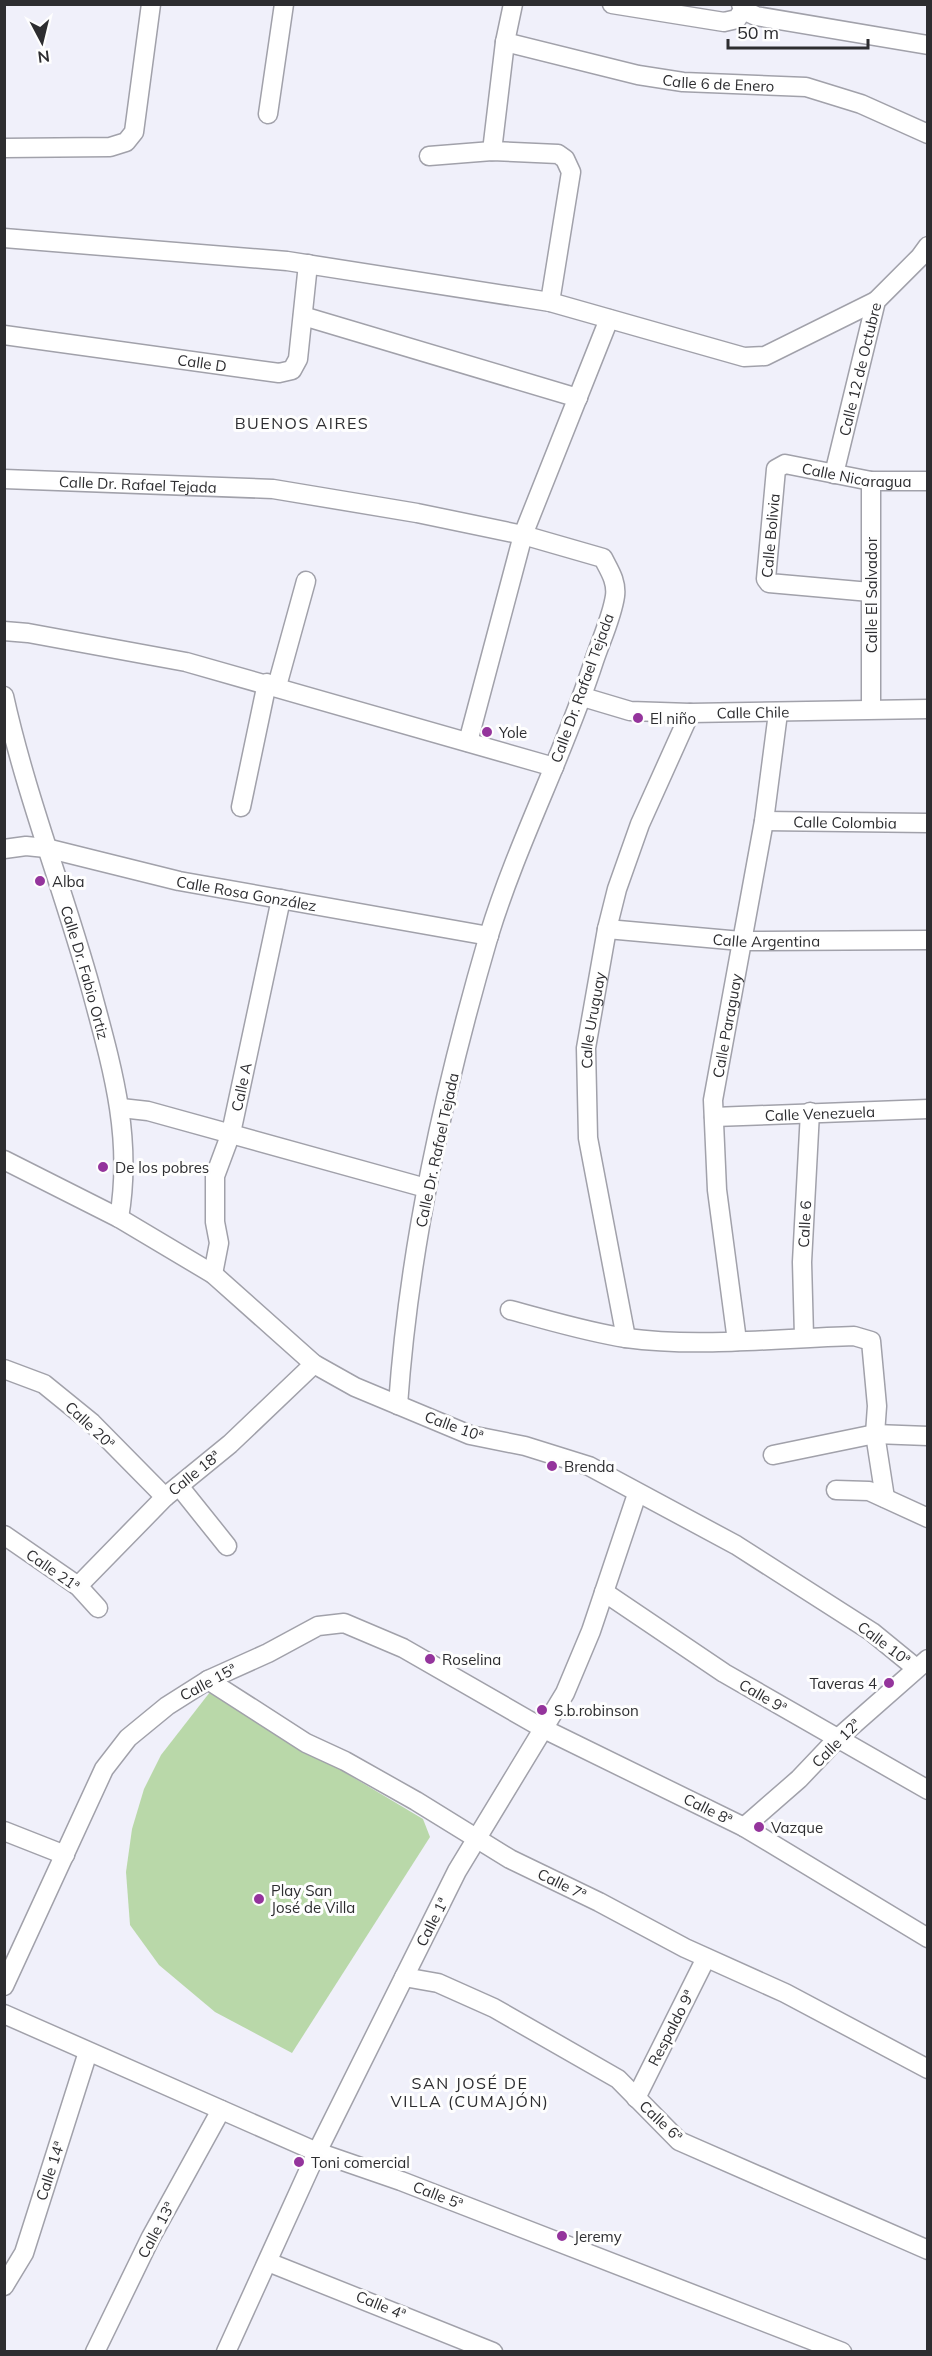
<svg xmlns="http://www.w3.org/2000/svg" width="932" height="2356" font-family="Mulish,sans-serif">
	<rect width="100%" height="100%" fill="#f0f0fa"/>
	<polygon fill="#b9d8a9" points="210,1692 423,1819 430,1837 292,2053 215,2012 159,1965 130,1925 126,1872 132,1829 144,1789 161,1755"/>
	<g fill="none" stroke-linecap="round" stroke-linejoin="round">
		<defs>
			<g id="street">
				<polyline points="612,4 724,22 737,19 743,10"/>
				<polyline points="741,4 743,10 756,16 928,45"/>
				<path id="s1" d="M505,42l133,33 45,7 123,5 55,17 67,30"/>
				<polyline points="268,114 284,4"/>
				<polyline points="4,148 110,147 126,142 134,132 151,4"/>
				<polyline points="492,151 505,42 513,4"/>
				<polyline points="429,156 492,151 558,154 565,159 571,172 550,302"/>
				<polyline points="4,238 287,261 550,302 744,357 765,356 876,301"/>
				<polyline points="303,316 578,398"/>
				<path id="s2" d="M4,335l275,38 13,-3 6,-11 10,-95"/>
				<path id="s3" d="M834,474l42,-173 44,-44 8,-11"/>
				<path id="s4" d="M4,479l269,10 144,24 106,22 80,23c6,12 14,23 12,38 -3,21 -14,44 -21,65 -30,93 -76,180 -105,274 -45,154 -80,311 -91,470"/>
				<path id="s5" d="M870,592l-101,-9 -3,-4 10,-110 9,-5 86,17h57"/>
				<polyline points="4,631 28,633 186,662 554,767"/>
				<polyline points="277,686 306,581"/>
				<path id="s6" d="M4,696c22,100 60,195 87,293 21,78 42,148 28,229"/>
				<path id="s7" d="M583,697l47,14 60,2 238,-4"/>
				<polyline points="871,709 871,481"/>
				<polyline points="468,742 523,535 609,319"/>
				<polyline points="241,807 267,683"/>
				<path id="s8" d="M764,821l164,2"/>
				<path id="s9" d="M4,849l22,-3 20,2 133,33 310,55"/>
				<path id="s10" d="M607,929l134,12 187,-1"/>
				<polyline points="121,1108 148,1111 426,1188"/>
				<path id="s11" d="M714,1117l214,-8"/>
				<polyline points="4,1160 119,1218 213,1274 314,1364 355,1387 470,1435 525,1446 589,1466 736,1545 872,1632 916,1668"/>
				<path id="s12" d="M213,1274l6,-31 -4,-21v-46l16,-43 50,-234"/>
				<path d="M510,1310c38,10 76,22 116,28 74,10 153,0 228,-2l17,5 6,65 -2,28 10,64"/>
				<path id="s13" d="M804,1336l-2,-74 8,-150"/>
				<path id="s14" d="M626,1338l-38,-200 -2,-90 21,-119 10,-40 23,-65 50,-111"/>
				<path id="s15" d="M737,1341l-20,-151 -4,-90 51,-279 14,-108"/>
				<polyline points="4,1369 44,1384 92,1423 165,1497"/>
				<polyline points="773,1455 875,1434 928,1436"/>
				<polyline points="179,1486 227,1546"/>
				<polyline points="836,1490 869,1491 928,1518"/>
				<polyline points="4,1535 78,1586 98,1608"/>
				<polyline points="78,1586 165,1497 230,1444 314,1364"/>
				<polyline points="604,1592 724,1673 928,1790"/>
				<polyline points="208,1680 306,1743 345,1761 416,1801 510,1859 599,1902 685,1948 785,1993 928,2069"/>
				<polyline points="744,1827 799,1779 837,1739 928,1659"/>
				<polyline points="4,1831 65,1855"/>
				<polyline points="404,1977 438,1983 494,2008 618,2079 679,2141 928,2250"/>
				<polyline points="4,1986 104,1769 128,1738 167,1706 208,1680 268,1653 318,1626 344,1623 403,1648 544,1729 744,1827 928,1938"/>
				<polyline points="4,2014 317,2152 401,2181 842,2352"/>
				<polyline points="636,2098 706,1958"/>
				<polyline points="268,2262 493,2352"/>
				<polyline points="4,2286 24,2253 88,2052"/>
				<polyline points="95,2352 151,2237 221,2110"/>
				<polyline points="226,2352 317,2152 457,1871 565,1693 591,1631 637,1494"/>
			</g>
		</defs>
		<use href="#street" stroke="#a1a1aa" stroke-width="21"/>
		<use href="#street" stroke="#fff" stroke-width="18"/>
	</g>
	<g fill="#94349c" stroke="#fefefe" stroke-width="2">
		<circle cx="638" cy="718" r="6"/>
		<circle cx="487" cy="732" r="6"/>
		<circle cx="40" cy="881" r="6"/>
		<circle cx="103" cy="1167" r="6"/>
		<circle cx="552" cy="1466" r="6"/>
		<circle cx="430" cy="1659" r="6"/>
		<circle cx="889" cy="1683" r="6"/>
		<circle cx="542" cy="1710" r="6"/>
		<circle cx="759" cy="1827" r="6"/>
		<circle cx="259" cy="1899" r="6"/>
		<circle cx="299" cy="2162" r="6"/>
		<circle cx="562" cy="2236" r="6"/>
	</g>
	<g text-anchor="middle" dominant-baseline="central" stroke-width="6" stroke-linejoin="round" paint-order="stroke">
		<g font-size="15" fill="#2d2d30" stroke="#fefefe">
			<text stroke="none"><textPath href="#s1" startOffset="218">Calle 6 de Enero</textPath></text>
			<text stroke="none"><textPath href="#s2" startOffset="200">Calle D</textPath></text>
			<text stroke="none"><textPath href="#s3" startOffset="108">Calle 12 de Octubre</textPath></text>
			<text stroke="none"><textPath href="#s5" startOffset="300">Calle Nicaragua</textPath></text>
			<text stroke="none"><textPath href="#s4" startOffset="134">Calle Dr. Rafael Tejada</textPath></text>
			<text stroke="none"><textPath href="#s5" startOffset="150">Calle Bolivia</textPath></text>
			<text transform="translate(871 595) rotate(-90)">Calle El Salvador</text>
			<text transform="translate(582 688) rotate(-70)">Calle Dr. Rafael Tejada</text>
			<text stroke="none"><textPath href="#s7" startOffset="172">Calle Chile</textPath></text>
			<text stroke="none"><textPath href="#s8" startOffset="81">Calle Colombia</textPath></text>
			<text stroke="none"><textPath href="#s9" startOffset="248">Calle Rosa González</textPath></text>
			<text stroke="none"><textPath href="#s10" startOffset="160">Calle Argentina</textPath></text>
			<text stroke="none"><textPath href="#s6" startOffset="288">Calle Dr. Fabio Ortiz</textPath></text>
			<text stroke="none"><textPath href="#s14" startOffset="322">Calle Uruguay</textPath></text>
			<text stroke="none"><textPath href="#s15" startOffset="318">Calle Paraguay</textPath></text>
			<text stroke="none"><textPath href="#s12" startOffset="192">Calle A</textPath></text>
			<text stroke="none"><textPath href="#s11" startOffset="106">Calle Venezuela</textPath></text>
			<text transform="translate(437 1150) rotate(-78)">Calle Dr. Rafael Tejada</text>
			<text stroke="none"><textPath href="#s13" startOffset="112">Calle 6</textPath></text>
			<text transform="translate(90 1425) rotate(43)">Calle 20ª</text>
			<text transform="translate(454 1426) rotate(20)">Calle 10ª</text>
			<text transform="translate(194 1473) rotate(-39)">Calle 18ª</text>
			<text transform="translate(53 1570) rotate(35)">Calle 21ª</text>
			<text transform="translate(884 1643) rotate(37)">Calle 10ª</text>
			<text transform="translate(208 1682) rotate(-28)">Calle 15ª</text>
			<text transform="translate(763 1696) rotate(30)">Calle 9ª</text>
			<text transform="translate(836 1743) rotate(-45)">Calle 12ª</text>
			<text transform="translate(708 1809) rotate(26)">Calle 8ª</text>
			<text transform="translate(562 1884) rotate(26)">Calle 7ª</text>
			<text transform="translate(432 1922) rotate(-63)">Calle 1ª</text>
			<text transform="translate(671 2028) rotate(-63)">Respaldo 9ª</text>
			<text transform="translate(661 2121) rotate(43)">Calle 6ª</text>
			<text transform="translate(50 2171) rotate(-72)">Calle 14ª</text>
			<text transform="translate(438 2195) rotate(21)">Calle 5ª</text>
			<text transform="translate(156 2230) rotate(-62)">Calle 13ª</text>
			<text transform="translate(381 2305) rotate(22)">Calle 4ª</text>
		</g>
		<g font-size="15" fill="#2d2d30" stroke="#fefefe" text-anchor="start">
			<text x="650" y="718">El niño</text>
			<text x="499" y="732">Yole</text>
			<text x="52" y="881">Alba</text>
			<text x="115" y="1167">De los pobres</text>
			<text x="564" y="1466">Brenda</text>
			<text x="442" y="1659">Roselina</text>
			<text x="877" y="1683" text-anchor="end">Taveras 4</text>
			<text x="554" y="1710">S.b.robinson</text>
			<text x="771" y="1827">Vazque</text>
			<text x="271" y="1890">Play San<tspan x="271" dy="17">José de Villa</tspan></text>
			<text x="311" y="2162">Toni comercial</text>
			<text x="574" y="2236">Jeremy</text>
		</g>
		<g font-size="16" letter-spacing="1.5" fill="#2d2d30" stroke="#fefefe">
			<text x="302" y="423">BUENOS AIRES</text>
			<text x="470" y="2083">SAN JOSÉ DE<tspan x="470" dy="18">VILLA (CUMAJÓN)</tspan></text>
		</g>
	</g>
	<rect width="932" height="2356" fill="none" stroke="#2d2d30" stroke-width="12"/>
	<g transform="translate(42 42) rotate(173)" stroke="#fefefe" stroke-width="4.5" paint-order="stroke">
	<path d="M0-4.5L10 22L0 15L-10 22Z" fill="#2d2d30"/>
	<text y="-9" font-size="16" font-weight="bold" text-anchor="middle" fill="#2d2d30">N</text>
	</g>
	<path d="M728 39v9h140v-9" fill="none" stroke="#2d2d30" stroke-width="3"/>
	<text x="737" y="39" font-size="18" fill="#2d2d30" stroke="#fefefe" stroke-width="4.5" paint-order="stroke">50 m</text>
</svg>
